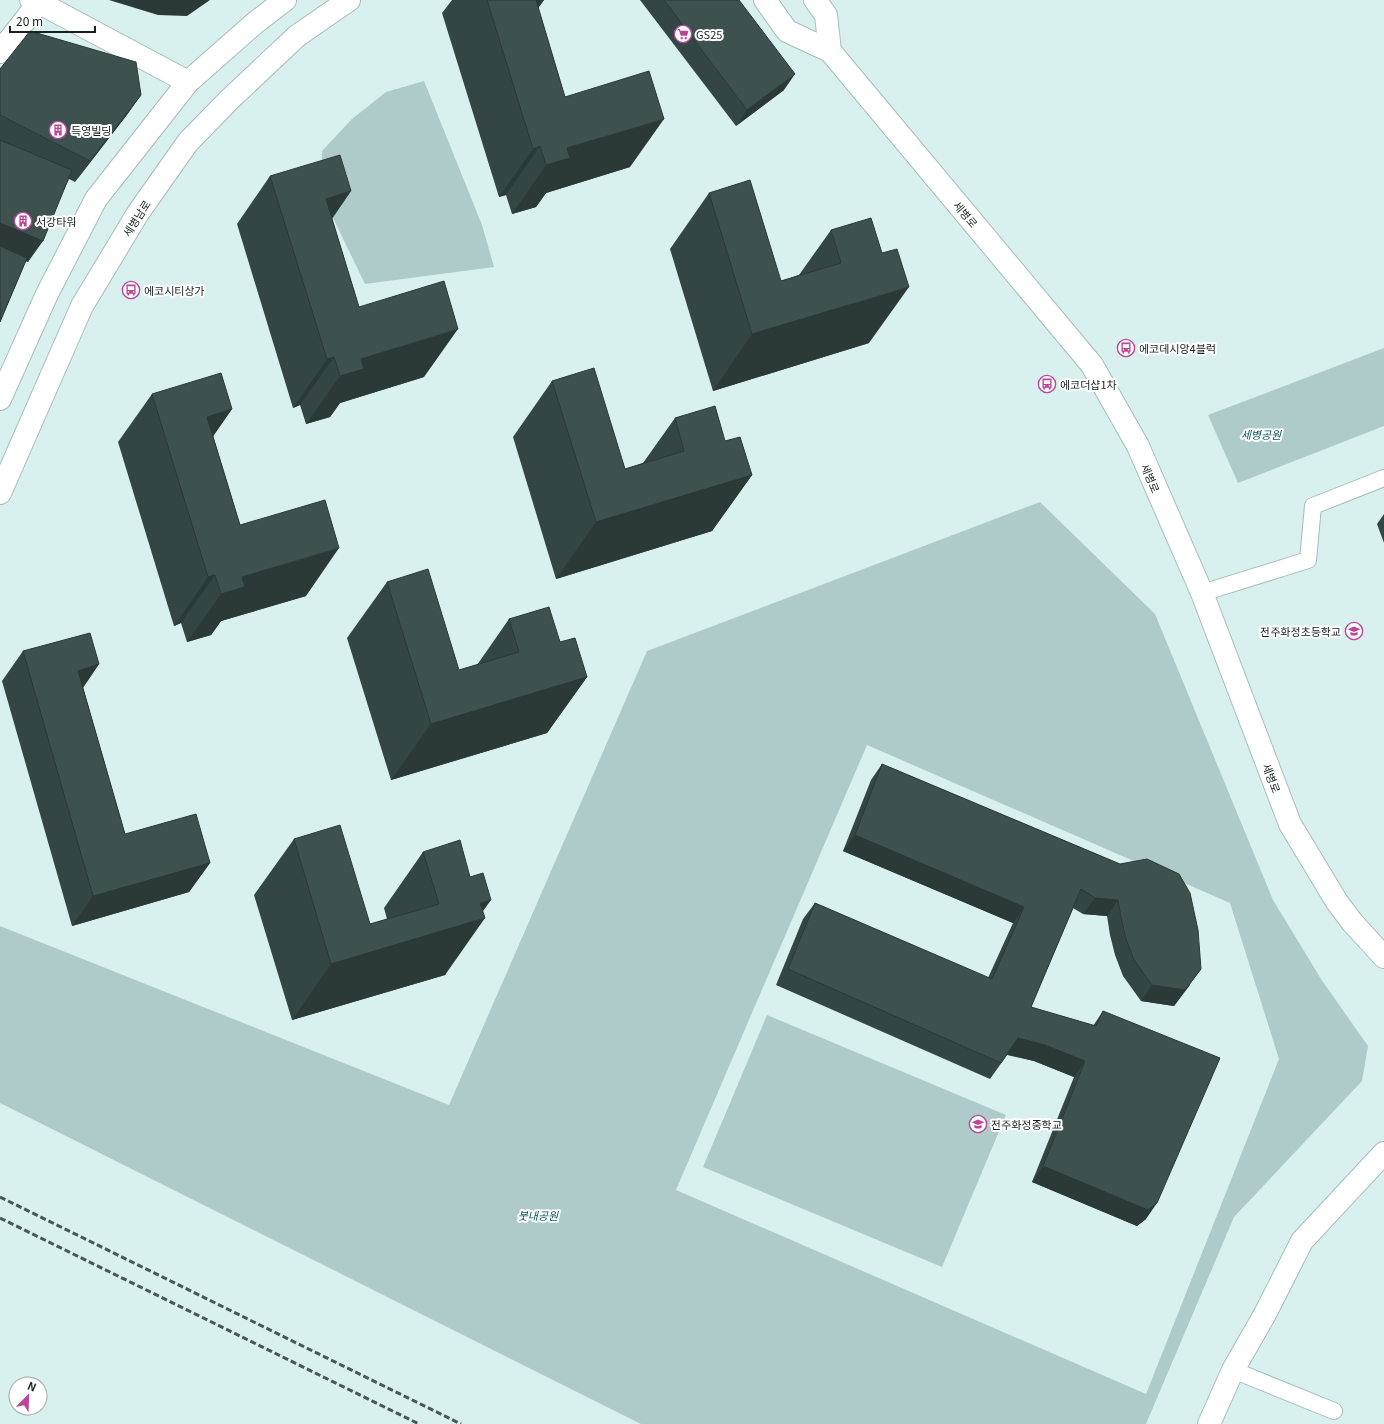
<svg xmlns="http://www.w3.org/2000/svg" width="1384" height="1424" font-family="Georgia,'Noto Sans KR',serif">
	<rect width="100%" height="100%" fill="#d8f0ee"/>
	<g fill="#afcbc9" fill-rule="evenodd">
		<polygon points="424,81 482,225 494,267 365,284 320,191 322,151 352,119 386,92"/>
		<polygon points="1384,348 1384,426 1238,483 1208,415"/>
		<path d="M1040,502l115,112 118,286 48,79 47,67 -6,35 -128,136 -88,207h-505l-641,-321v-177l449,179 198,-454zM867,745l363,158 49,156 -133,335 -470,-204z"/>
		<polygon points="767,1015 1006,1115 942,1267 703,1167"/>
	</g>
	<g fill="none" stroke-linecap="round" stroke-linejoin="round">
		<defs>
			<g id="lane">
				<polyline points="1202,593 1308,560 1313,506 1384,478"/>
				<polyline points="1233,1370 1334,1411"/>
			</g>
			<g id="street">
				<polyline points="31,0 38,2 188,82"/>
				<polyline points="0,52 41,0"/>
				<polyline points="0,399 47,294 96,199 188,82 255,23 285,0"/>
				<polyline points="0,493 82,306 138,213 188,142 229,100 297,36 349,0"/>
				<polyline points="1209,1424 1233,1370 1265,1314 1302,1241 1384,1153"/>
			</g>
			<g id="secondary">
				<polyline points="765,0 787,31 830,51 1092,365 1138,446 1202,593 1290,824 1337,902 1352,922 1384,957"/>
				<polyline points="815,0 826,15 830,51"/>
			</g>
		</defs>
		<use href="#lane" stroke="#a7bdbc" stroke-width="18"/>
		<use href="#street" stroke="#a7bdbc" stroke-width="24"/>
		<use href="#secondary" stroke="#a7bdbc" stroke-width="24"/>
		<use href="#lane" stroke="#fff" stroke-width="16"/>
		<use href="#street" stroke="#fff" stroke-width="22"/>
		<use href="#secondary" stroke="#fff" stroke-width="22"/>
		<g stroke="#4a5656" stroke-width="3" stroke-dasharray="6 3" stroke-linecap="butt">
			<polyline points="0,1197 461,1424"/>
			<polyline points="0,1218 419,1424"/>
		</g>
	</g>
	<g fill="#344644">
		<polygon points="452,0 544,0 538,8 565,97 630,167 546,193 536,207 512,214 506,195 499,197 442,13"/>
		<polygon points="640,0 739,0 784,90 736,126"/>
		<polygon points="0,69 141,95 126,116 75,182 69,179 28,262 26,261 0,322"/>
		<polygon points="270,176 351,191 332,219 359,307 424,377 340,403 330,417 306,424 300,405 293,408 237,224"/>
		<polygon points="709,193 781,281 799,275 831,230 869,343 713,391 670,249"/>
		<polygon points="552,381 625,469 643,463 675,418 725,441 752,475 712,531 556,579 513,437"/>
		<polygon points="152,394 232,409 213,436 240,525 306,596 221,621 211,635 187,642 181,623 174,626 118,442"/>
		<polygon points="1384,514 1384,543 1377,524"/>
		<polygon points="387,582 459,670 477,665 509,619 560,642 587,677 547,733 391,780 347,638"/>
		<polygon points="23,651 99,664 83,688 125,834 210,863 189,892 72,926 2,681"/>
		<polygon points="882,764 1120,864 1190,985 1174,1006 1141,1001 1123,976 1115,955 1110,935 1107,916 1083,914 1073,908 1031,1007 1093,1026 1103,1011 1146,1219 1137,1226 1032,1182 1074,1077 1034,1061 1007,1055 990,1079 776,985 803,919 815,903 988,978 1013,923 843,851 871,780"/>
		<polygon points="294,839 370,924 387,919 384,908 423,852 470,877 482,912 445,975 292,1020 254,895"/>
	</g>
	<g fill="#2b3937">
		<polygon points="109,0 210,0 187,16 158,15"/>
		<polygon points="524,0 544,0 523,29"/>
		<polygon points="795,74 784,90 736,126 747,110"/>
		<polygon points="141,95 126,116 75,182 90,161"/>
		<polygon points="664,119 630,167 546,193 536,207 512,214 546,165 567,148"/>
		<polygon points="540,146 506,195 499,197 533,149"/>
		<polygon points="351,191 317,239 326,199"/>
		<polygon points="0,223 43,241 28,262 0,250"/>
		<polygon points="909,287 869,343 713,391 752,334"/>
		<polygon points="458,329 424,377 340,403 330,417 306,424 340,376 361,359"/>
		<polygon points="334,357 300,405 293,408 327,359"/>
		<polygon points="232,409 198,458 207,417"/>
		<polygon points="752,475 712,531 556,579 596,522"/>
		<polygon points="339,548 306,596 221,621 211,635 187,642 221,594 242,577"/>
		<polygon points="215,575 181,623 174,626 208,577"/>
		<polygon points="99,664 78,694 78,671"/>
		<polygon points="587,677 547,733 391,780 431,724"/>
		<polygon points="855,835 1024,907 1013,923 843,851"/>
		<polygon points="210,863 189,892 72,926 93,896"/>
		<polygon points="1095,898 1118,900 1107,916 1083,914"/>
		<polygon points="491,900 476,921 485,918 445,975 292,1020 331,964 480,903"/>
		<polygon points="1201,969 1174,1006 1141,1001 1152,985"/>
		<polygon points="1018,1038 1045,1045 1085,1061 1074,1077 1034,1061 1006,1054"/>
		<polygon points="1043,1166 1157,1203 1146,1219 1137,1226 1032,1182"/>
	</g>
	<g fill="#3d514f" stroke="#2b3937">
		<polygon points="487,0 536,0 565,97 649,71 664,119 567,148 570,158 546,165 540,146 533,149"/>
		<polygon points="664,0 739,0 795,74 747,110"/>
		<polygon points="30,31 136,62 141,95 90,161 0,115 0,69"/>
		<polygon points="0,140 72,170 43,241 0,223"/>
		<polygon points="340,155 351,191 326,199 359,307 444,281 458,329 361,359 364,369 340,376 334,357 327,359 270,176"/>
		<polygon points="750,180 781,281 841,263 831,230 871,218 882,253 897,249 909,287 752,334 709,193"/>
		<polygon points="0,246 27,258 0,322"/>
		<polygon points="594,368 625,469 684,451 675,418 715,406 725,441 740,437 752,475 596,522 552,381"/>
		<polygon points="221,373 232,409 207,417 240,525 325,500 339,548 242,577 245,587 221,594 215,575 208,577 152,394"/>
		<polygon points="428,569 459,670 519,652 509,619 549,607 560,642 575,638 587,677 431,724 387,582"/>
		<polygon points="90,633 99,664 78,671 125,834 196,814 210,863 93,896 23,651"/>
		<polygon points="882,764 1120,864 1147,859 1179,874 1190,893 1198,930 1201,969 1185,990 1152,985 1134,960 1126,939 1121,918 1118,900 1095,898 1081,889 1031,1007 1096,1026 1103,1011 1220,1058 1157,1203 1148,1210 1043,1166 1085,1061 1045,1045 1018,1038 1001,1063 788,969 815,903 992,979 1024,907 855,835"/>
		<polygon points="340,825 370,924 439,904 423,852 460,840 470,877 483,873 491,900 480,903 485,918 331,964 294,839"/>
	</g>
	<defs>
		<symbol id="supermarket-ring" viewBox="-11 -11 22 22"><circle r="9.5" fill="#fff" stroke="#bc459a" stroke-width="1.5"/><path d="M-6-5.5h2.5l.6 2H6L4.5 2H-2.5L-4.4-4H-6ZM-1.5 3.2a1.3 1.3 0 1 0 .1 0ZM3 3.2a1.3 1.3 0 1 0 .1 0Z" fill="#bc459a"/></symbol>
		<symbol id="building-ring" viewBox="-11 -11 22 22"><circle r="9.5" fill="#fff" stroke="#bc459a" stroke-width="1.5"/><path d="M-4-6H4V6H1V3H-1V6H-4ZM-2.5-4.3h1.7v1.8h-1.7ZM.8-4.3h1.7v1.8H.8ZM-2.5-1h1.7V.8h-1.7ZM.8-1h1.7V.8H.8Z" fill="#bc459a"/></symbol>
		<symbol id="bus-ring" viewBox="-11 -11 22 22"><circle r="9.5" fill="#fff" stroke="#bc459a" stroke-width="1.5"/><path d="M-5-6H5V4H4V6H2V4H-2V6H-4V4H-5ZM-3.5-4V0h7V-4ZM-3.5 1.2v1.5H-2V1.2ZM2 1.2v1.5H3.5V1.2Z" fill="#bc459a"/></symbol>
		<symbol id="school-ring" viewBox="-11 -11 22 22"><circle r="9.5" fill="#fff" stroke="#bc459a" stroke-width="1.5"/><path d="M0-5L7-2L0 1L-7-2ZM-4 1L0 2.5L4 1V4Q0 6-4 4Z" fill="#bc459a"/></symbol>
	</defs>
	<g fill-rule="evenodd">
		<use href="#supermarket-ring" x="673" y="24" width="20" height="20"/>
		<use href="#building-ring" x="48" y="120" width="20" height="20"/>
		<use href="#building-ring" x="13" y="211" width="20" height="20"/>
		<use href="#bus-ring" x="121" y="280" width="20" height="20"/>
		<use href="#bus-ring" x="1116" y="338" width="20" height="20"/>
		<use href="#bus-ring" x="1037" y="374" width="20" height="20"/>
		<use href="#school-ring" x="1344" y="621" width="20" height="20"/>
		<use href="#school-ring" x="968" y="1114" width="20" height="20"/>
	</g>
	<g text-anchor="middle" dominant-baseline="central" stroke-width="4" stroke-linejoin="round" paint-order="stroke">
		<g font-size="11" fill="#171f1f" stroke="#fff" text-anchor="start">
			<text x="696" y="34">GS25</text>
			<text x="71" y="130">득영빌딩</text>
			<text x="36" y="221">서강타워</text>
			<text x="144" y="290">에코시티상가</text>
			<text x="1139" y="348">에코데시앙4블럭</text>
			<text x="1060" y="384">에코더샵1차</text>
			<text x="1341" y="631" text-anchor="end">전주화정초등학교</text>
			<text x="991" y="1124">전주화정중학교</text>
		</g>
		<g font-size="11" fill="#171f1f" stroke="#fff">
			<text transform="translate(966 214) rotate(50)">세병로</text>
			<text transform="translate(136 218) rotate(-57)">세병남로</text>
			<text transform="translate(1151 478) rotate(67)">세병로</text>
			<text transform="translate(1272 778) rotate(69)">세병로</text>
		</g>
		<g font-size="11" font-style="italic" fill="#045754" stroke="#fff">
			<text x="1261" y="434">세병공원</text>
			<text x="538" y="1215">붓내공원</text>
		</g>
	</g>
	<g transform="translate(28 1396) rotate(23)"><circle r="19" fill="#ffffff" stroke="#a2a5a5"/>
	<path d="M0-3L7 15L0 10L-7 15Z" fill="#bc459a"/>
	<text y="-6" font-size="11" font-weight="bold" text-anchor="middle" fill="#171f1f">N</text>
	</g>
	<path d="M10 26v6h85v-6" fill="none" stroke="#171f1f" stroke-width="2"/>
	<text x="16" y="26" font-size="12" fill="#171f1f" stroke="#ffffff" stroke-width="3" paint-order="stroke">20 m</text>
</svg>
